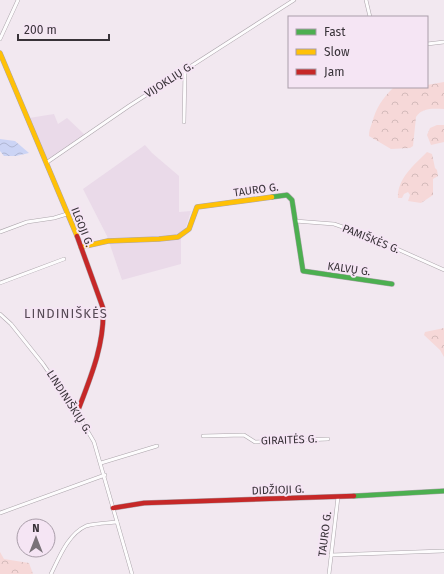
<svg xmlns="http://www.w3.org/2000/svg" width="444" height="574" font-family="'Fira Sans',sans-serif">
	<defs>
		<pattern id="forest-crowns" width="20" height="18" patternUnits="userSpaceOnUse"><rect width="20" height="18" fill="#f6d8d8"/><path d="M2 6a3 3 0 1 1 6 0M12 15a3 3 0 1 1 6 0" fill="none" stroke="#d4baba"/></pattern>
		<pattern id="water-waves" width="16" height="10" patternUnits="userSpaceOnUse"><rect width="16" height="10" fill="#ccd4f5"/><path d="M0 5q4-4 8 0t8 0" fill="none" stroke="#b0b6d3"/></pattern>
	</defs>
	<rect width="100%" height="100%" fill="#f2e8f0"/>
	<g fill="#eadae9">
		<polygon points="54,114 58,124 67,118 85,135 49,159 46,157 29,118"/>
		<polygon points="145,145 152,153 179,176 179,212 191,211 186,227 181,233 181,264 122,280 107,236 83,189"/>
	</g>
	<g fill="url(#forest-crowns)">
		<path d="M444,82v27c-11,0 -21,-2 -28,8l-3,29 -3,2 -19,1 -22,-13c0,-5 1,-8 3,-13 4,-15 10,-24 21,-35l34,-1v-2z"/>
		<polygon points="437,125 444,125 444,142 431,145 427,135 430,128"/>
		<path d="M427,152l5,2 3,14 2,2 1,6 -5,3v16l-12,8 -13,-2 2,-6 -2,-3 -4,2 -2,4h-4c-1,-19 16,-33 29,-46z"/>
		<polygon points="444,328 444,357 440,350 424,335 425,332"/>
		<polygon points="0,552 4,559 29,563 33,574 0,574"/>
	</g>
	<polygon fill="url(#water-waves)" points="0,139 15,141 29,153 16,156 4,156 0,151"/>
	<g fill="none" stroke-linecap="round" stroke-linejoin="round">
		<defs>
			<g id="street">
				<polyline points="366,0 370,17"/>
				<polyline points="0,39 18,0"/>
				<polyline points="427,44 444,42"/>
				<polyline points="184,122 185,70"/>
				<polyline points="46,163 129,106 294,0"/>
				<polyline points="295,221 334,224 366,235 444,270"/>
				<polyline points="0,232 27,222 54,218 67,214"/>
				<polyline points="0,283 64,259"/>
				<polyline points="0,314 11,324 43,364 77,413 94,442 132,574"/>
				<polyline points="203,436 244,435 255,442 328,439"/>
				<polyline points="101,463 157,446"/>
				<polyline points="0,513 105,475"/>
				<polyline points="331,555 443,551"/>
				<path d="M51,574c8,-16 17,-40 35,-48 9,-3 21,-3 31,-4"/>
				<polyline points="329,574 338,497"/>
			</g>
			<g id="fast">
				<polyline points="272,197 287,195 292,200 303,271 392,284"/>
				<polyline points="354,496 444,491"/>
			</g>
			<g id="slow">
				<polyline points="0,53 77,236"/>
				<polyline points="81,247 108,241 159,239 178,237 189,229 197,207 272,197"/>
			</g>
			<g id="jam">
				<path d="M77,236l26,72c2,36 -13,71 -26,105"/>
				<polyline points="113,508 144,503 354,496"/>
			</g>
		</defs>
		<use href="#street" stroke="#aca5ab" stroke-width="4"/>
		<use href="#fast" stroke="#aca5ab" stroke-width="5.5"/>
		<use href="#slow" stroke="#aca5ab" stroke-width="5.5"/>
		<use href="#jam" stroke="#aca5ab" stroke-width="5.5"/>
		<use href="#street" stroke="#fdfcfd" stroke-width="3"/>
		<use href="#fast" stroke="#4caf50" stroke-width="4.5"/>
		<use href="#slow" stroke="#ffc107" stroke-width="4.5"/>
		<use href="#jam" stroke="#c62828" stroke-width="4.5"/>
	</g>
	<g text-anchor="middle" dominant-baseline="central" stroke-width="4" stroke-linejoin="round" paint-order="stroke">
		<g font-size="11" fill="#383238" stroke="#f5e5f4">
			<text transform="translate(169 80) rotate(-33)">VIJOKLIŲ G.</text>
			<text transform="translate(256 190) rotate(-8)">TAURO G.</text>
			<text transform="translate(82 227) rotate(68)">ILGOJI G.</text>
			<text transform="translate(371 239) rotate(22)">PAMIŠKĖS G.</text>
			<text transform="translate(349 269) rotate(8)">KALVŲ G.</text>
			<text transform="translate(69 402) rotate(57)">LINDINIŠKIŲ G.</text>
			<text transform="translate(289 440) rotate(-2)">GIRAITĖS G.</text>
			<text transform="translate(278 490) rotate(-2)">DIDŽIOJI G.</text>
			<text transform="translate(325 534) rotate(-83)">TAURO G.</text>
		</g>
		<g font-size="13" letter-spacing="1" fill="#564955" stroke="#f5e5f4">
			<text x="66" y="313">LINDINIŠKĖS</text>
		</g>
	</g>
	<rect x="288" y="16" width="140" height="72" fill="#f5e5f4" stroke="#a99da9"/>
	<rect x="296" y="29" width="20" height="6" fill="#4caf50" stroke="#a99da9"/>
	<text x="324" y="36" font-size="12" fill="#383238">Fast</text>
	<rect x="296" y="49" width="20" height="6" fill="#ffc107" stroke="#a99da9"/>
	<text x="324" y="56" font-size="12" fill="#383238">Slow</text>
	<rect x="296" y="69" width="20" height="6" fill="#c62828" stroke="#a99da9"/>
	<text x="324" y="76" font-size="12" fill="#383238">Jam</text>
	<g transform="translate(36 538)"><circle r="19" fill="#f5e5f4" stroke="#a99da9"/>
	<path d="M0-3L7 15L0 10L-7 15Z" fill="#797278"/>
	<text y="-6" font-size="11" font-weight="bold" text-anchor="middle" fill="#383238">N</text>
	</g>
	<path d="M18 34v6h91v-6" fill="none" stroke="#383238" stroke-width="2"/>
	<text x="24" y="34" font-size="12" fill="#383238" stroke="#f5e5f4" stroke-width="3" paint-order="stroke">200 m</text>
</svg>
